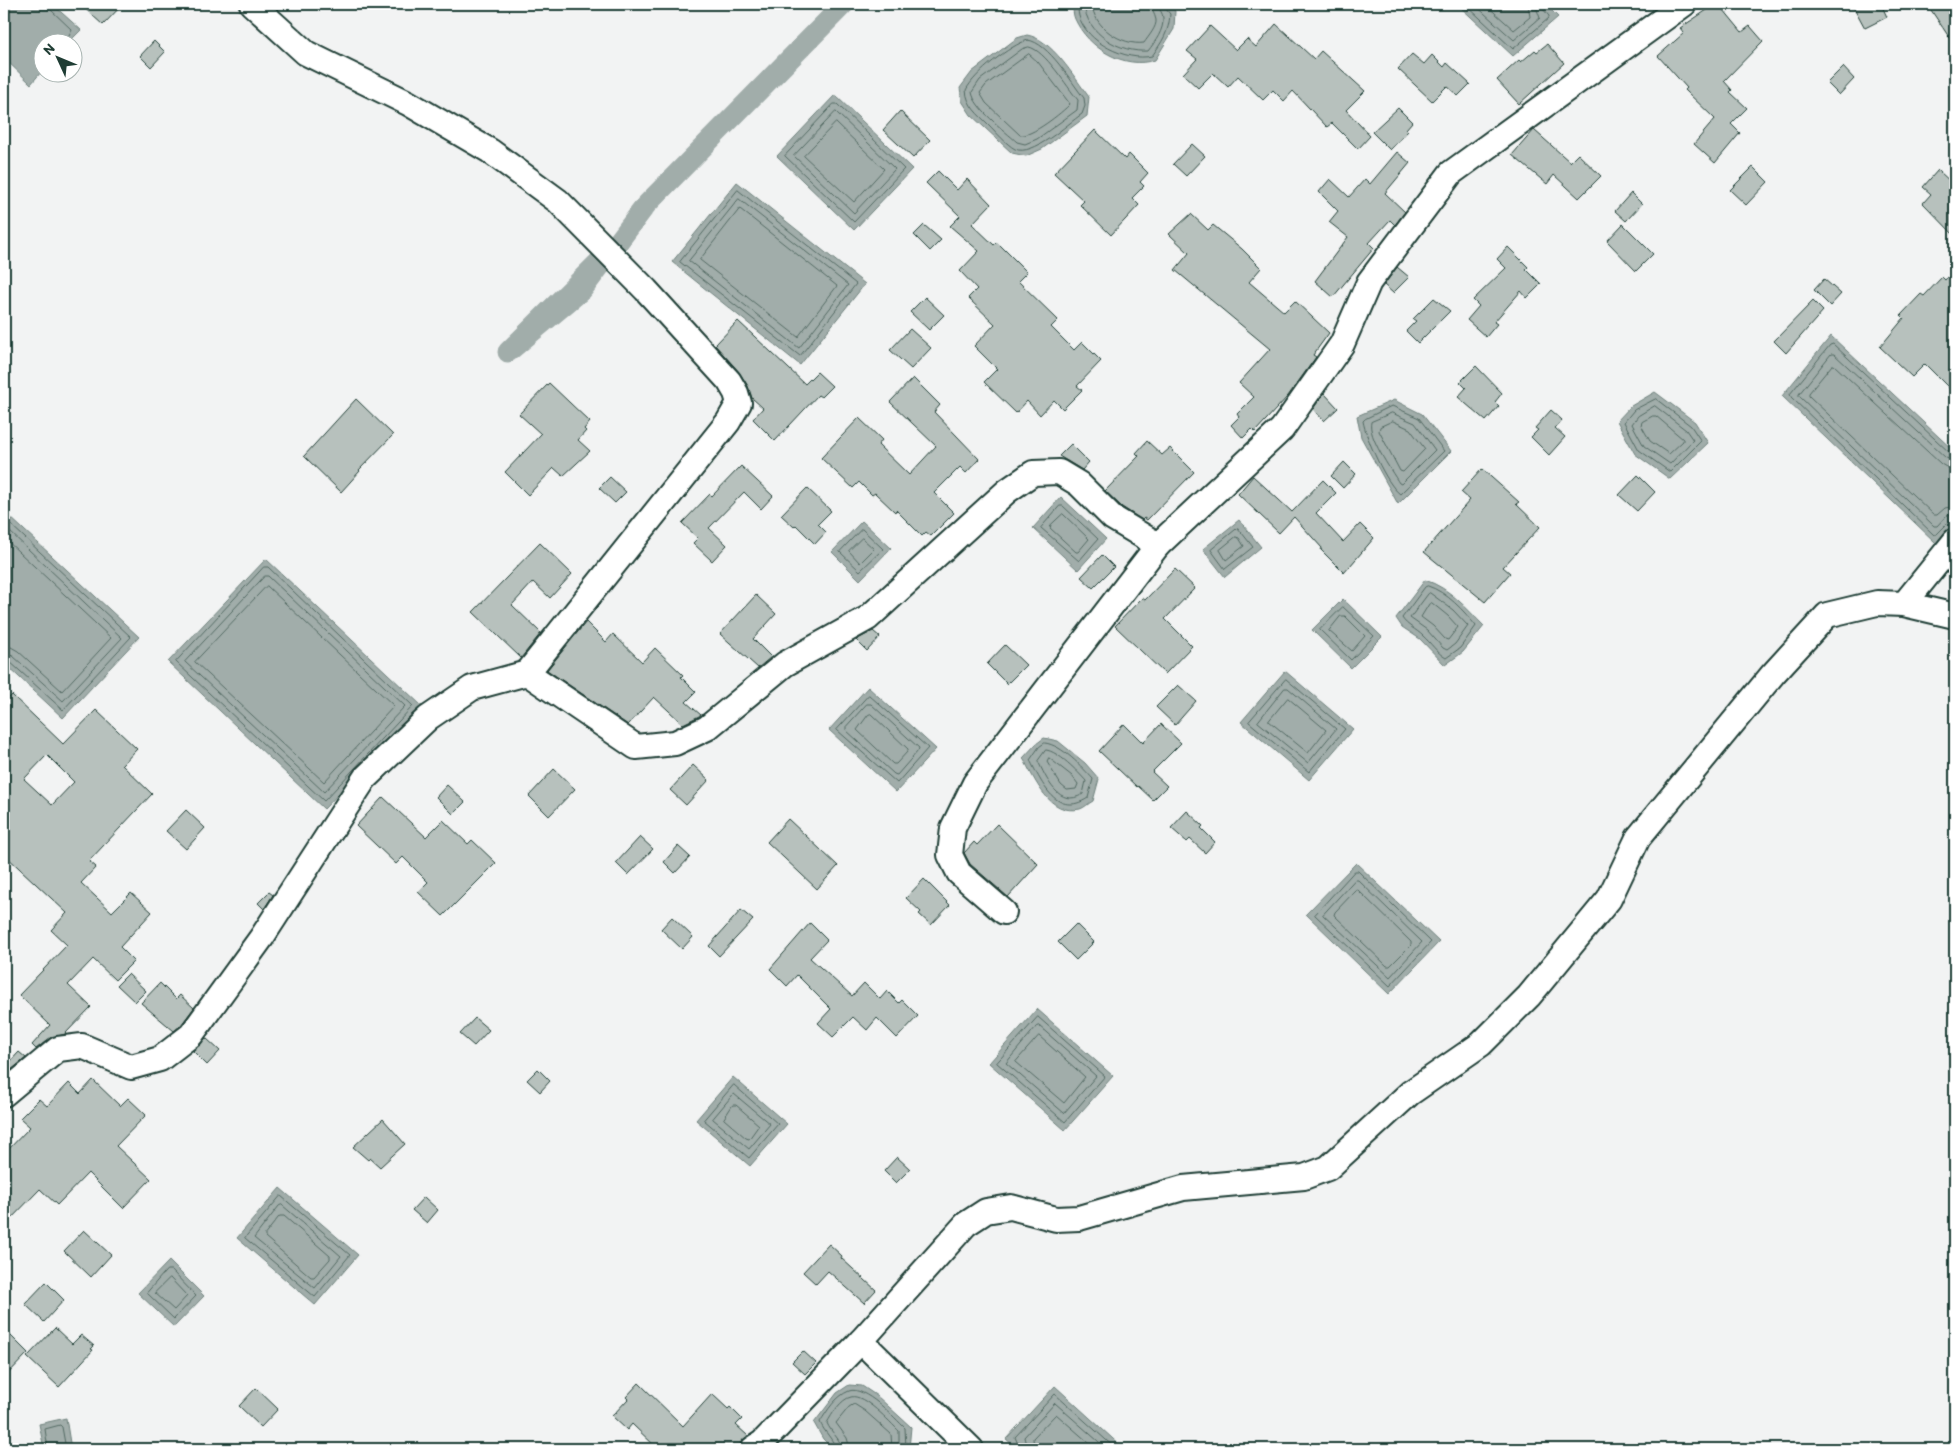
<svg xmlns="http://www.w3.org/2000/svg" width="1959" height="1453" font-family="Itim,sans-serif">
	<rect width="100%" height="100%" fill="#f2f3f3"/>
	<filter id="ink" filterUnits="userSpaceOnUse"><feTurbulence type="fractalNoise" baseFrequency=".02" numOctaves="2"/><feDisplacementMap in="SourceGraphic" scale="10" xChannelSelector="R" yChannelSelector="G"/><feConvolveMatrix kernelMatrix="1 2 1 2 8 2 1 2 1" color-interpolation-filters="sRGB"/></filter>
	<g filter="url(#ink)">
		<g fill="#a1adaa" stroke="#6d807b">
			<polygon points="4,4 52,4 81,30 69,42 42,42 42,71 31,84 4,58"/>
			<path d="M1073,4h95l7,7 -1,18 -19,31c-31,10 -67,-12 -80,-41 -2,-4 -2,-10 -2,-15z"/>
			<polygon points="1457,4 1545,4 1558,17 1513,56"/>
			<path d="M1027,35c25,4 47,42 62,62l-2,19 -45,33 -16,7 -14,-3 -41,-38 -9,-14 -2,-13 12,-16 45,-34z"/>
			<polygon points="835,95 912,169 854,230 777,156"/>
			<polygon points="737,182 865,284 800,365 672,262"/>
			<polygon points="1831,336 1955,452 1955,523 1936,543 1782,396"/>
			<polygon points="1655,392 1695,422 1708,443 1670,479 1635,454 1617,421 1631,406"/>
			<polygon points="1394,400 1422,414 1451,451 1398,504 1361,437 1357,416"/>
			<polygon points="1061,497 1106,539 1078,570 1033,528"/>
			<polygon points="9,516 139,637 63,718 4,663 4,521"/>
			<polygon points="1239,520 1261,547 1225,577 1203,549"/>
			<polygon points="862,521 891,548 860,580 832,552"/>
			<polygon points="266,559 422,706 324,809 168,662"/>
			<path d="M1425,580c25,8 41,28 59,46l-21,26 -18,13 -25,-26 -18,-12 -6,-9z"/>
			<polygon points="1343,599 1382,637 1351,668 1312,630"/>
			<polygon points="1285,671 1353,729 1309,780 1241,722"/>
			<polygon points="868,687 936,749 896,792 829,730"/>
			<path d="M1044,738l14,3 27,22 14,16 -6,22c-4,2 -9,7 -13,8 -31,7 -45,-29 -57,-51l13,-14z"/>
			<polygon points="1356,863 1439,942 1389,994 1306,914"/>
			<polygon points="1037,1009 1113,1076 1065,1130 989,1063"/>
			<polygon points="733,1077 787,1124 750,1166 696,1120"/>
			<polygon points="280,1188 358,1255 315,1305 237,1238"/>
			<polygon points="169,1261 204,1296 174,1327 138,1293"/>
			<polygon points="849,1385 862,1386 877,1396 911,1427 909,1449 833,1449 823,1439 814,1423 837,1393"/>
			<polygon points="1055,1386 1124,1449 1018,1449 1006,1439"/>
			<polygon points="66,1418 71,1449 44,1449 39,1424"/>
		</g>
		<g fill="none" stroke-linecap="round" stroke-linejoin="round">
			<g stroke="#536a63" stroke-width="1">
				<polyline points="49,4 50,9 72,30 66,42"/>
				<path d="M1078,4c0,3 0,8 1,12 7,26 47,46 73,40 10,-14 17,-24 18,-42l-5,-6v-4"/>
				<path d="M1084,4c2,30 36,49 64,47 7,-9 16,-21 15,-33 0,-5 -4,-8 -5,-14"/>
				<path d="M1092,4c1,23 30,42 52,39 4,-6 13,-16 12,-23 -1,-6 -5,-10 -5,-16"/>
				<polyline points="1465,4 1513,49 1549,18 1549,16 1542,8 1542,4"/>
				<polyline points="1474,4 1514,40 1540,18 1535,4"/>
				<polyline points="1485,4 1514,30 1530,17 1528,4"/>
				<path d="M1028,40c21,3 43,42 56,58l1,8 -3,8c-15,10 -49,43 -67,35 -9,-5 -19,-17 -26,-24 -11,-11 -22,-19 -23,-35 8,-16 44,-45 62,-50z"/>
				<path d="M1029,47c16,3 38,40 49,53l-1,10 -40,29 -12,5 -8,-2c-12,-11 -43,-34 -45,-50l8,-12 42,-31z"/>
				<path d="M1029,54l9,8 32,42c-7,8 -40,34 -50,31l-34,-32 -6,-10 6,-8z"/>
				<polygon points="834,104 837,104 904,169 854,222 785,156"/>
				<polygon points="836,112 895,169 854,213 794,156"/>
				<polygon points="836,123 884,169 854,202 804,156"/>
				<polygon points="738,190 856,284 800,356 680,262"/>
				<polygon points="739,199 848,285 799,348 689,261"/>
				<polygon points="740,209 837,286 798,337 700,260"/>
				<polygon points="1656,399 1691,426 1701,441 1670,472 1639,450 1624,422 1634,410"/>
				<path d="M1392,406l27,12 25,33 -44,43c-14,-10 -34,-56 -37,-73l2,-2z"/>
				<polygon points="1655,406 1686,430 1693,440 1670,464 1644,446 1632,424 1638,416"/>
				<path d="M1392,413l23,10 20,27 -34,34 -2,-1c-8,-13 -32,-47 -28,-61z"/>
				<polygon points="1653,416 1656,416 1683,439 1683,441 1669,454 1650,441 1641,425 1642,422"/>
				<polygon points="1393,421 1410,429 1425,449 1403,472 1400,471 1379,431 1380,427"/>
				<polyline points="1955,455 1950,453 1833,344 1830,345 1790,394 1791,397 1934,535 1937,534 1950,521 1955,520"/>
				<polyline points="1955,461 1946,458 1834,354 1831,354 1799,394 1799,396 1934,526 1937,526 1947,515 1955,514"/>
				<polyline points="1955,469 1948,468 1941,464 1834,365 1832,365 1809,393 1809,396 1934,515 1937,515 1945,508 1955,506"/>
				<polygon points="1060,506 1063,506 1098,539 1079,561 1041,528"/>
				<polygon points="1063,514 1089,539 1078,552 1076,552 1050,528 1051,525"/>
				<polyline points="4,524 10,524 131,637 63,710 9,661 4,660"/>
				<polygon points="1238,528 1253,547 1225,569 1211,550"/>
				<polygon points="862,529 883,549 860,571 840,552"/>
				<polyline points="4,530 9,531 122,638 63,701 13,656 4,653"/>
				<polygon points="1236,537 1239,538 1244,546 1226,560 1220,550"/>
				<polyline points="4,538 111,638 62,691 18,651 11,647 4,646"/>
				<polygon points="862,538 874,549 860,563 849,551"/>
				<polygon points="264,567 268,567 413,706 324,801 176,662"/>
				<polygon points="265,576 268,576 405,706 324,792 185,662"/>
				<polygon points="267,586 394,706 324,782 195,662"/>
				<path d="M1428,586c19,6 36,25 48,40l-16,22 -14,10c-9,-5 -15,-15 -23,-22 -7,-7 -16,-10 -21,-18l23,-31z"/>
				<polygon points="1430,593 1453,610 1468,626 1455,644 1447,650 1443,648 1427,630 1410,618 1428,594"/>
				<polygon points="1432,603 1448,616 1458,627 1448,640 1445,639 1433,626 1421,617 1429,604"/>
				<polygon points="1343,607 1374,636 1351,660 1320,630"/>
				<polygon points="1341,616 1345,616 1365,636 1352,651 1329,631"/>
				<polygon points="1286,679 1345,729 1309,772 1249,722"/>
				<polygon points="1285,688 1288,688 1336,729 1308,763 1258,722"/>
				<polygon points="869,695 928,748 897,783 837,730"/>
				<polygon points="1288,698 1326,730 1308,753 1269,721"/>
				<polygon points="867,704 871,704 919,748 918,751 897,775 894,774 846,730 846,727"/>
				<polygon points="871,714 908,749 908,751 896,764 893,764 857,730 868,715"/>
				<path d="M1045,743c17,2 37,24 48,36l-5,19c-31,20 -46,-14 -58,-38l9,-13z"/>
				<path d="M1046,750c12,1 32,22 40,31l-3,13c-24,15 -37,-16 -45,-33z"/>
				<polygon points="1049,758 1072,776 1078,784 1076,789 1067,790 1061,785 1047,762"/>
				<polygon points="1355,871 1358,871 1431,942 1390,986 1315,915"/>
				<polygon points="1355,880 1358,880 1422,942 1390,977 1323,915"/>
				<polygon points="1358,890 1411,942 1411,945 1390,966 1387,966 1334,915 1335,912 1355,891"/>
				<polygon points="1038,1017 1105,1076 1065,1122 997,1063"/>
				<polygon points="1039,1026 1096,1076 1064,1113 1006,1063 1036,1027"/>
				<polygon points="1039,1036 1085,1077 1064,1103 1016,1062"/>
				<polygon points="734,1085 778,1124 749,1158 704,1120"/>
				<polygon points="734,1094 770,1124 749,1149 713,1119"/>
				<polygon points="733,1105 736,1105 759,1125 749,1139 746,1138 724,1119"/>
				<polygon points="281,1196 350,1255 315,1297 245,1238"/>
				<polygon points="282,1205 341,1256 315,1288 254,1238 279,1206"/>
				<polygon points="280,1216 284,1216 330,1256 330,1259 314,1277 311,1277 265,1237 265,1235"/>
				<polygon points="167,1270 171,1270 196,1296 174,1319 147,1293"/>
				<polygon points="170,1278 187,1296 174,1310 155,1293"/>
				<polyline points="48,1449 45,1429 60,1425 62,1427 66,1449"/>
				<path d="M836,1449c-2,-9 -12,-17 -16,-27 7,-11 16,-26 29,-31 15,-6 46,27 56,37l1,21"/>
				<path d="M842,1449c-1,-10 -11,-16 -15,-26 5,-9 14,-24 24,-26 12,-4 40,26 48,34v18"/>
				<polyline points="850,1449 847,1438 836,1423 849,1407 854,1404 865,1411 891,1434 892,1449"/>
				<polyline points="1020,1449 1015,1437 1055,1394 1116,1449"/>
				<polyline points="1027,1449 1024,1437 1055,1403 1107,1449"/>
				<polyline points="1034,1449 1033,1438 1056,1414 1096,1449"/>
			</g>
			<polyline stroke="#a1adaa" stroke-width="21" points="613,248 508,352 582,290 646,205 844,4"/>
		</g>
		<g fill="#b7c1bd" stroke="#1f3d34" fill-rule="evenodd">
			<polygon points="80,4 123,4 103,25"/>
			<polygon points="1716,4 1719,4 1742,32 1750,26 1763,41 1724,81 1732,90 1730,92 1747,108 1731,124 1740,133 1715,163 1694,144 1715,119 1685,90 1687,88 1658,56 1684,33 1680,28"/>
			<polygon points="1852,4 1881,4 1887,17 1865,28"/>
			<polygon points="1927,4 1946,4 1955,18 1955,46"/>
			<polygon points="1276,24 1314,59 1321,51 1365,91 1346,110 1370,136 1358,149 1332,123 1327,127 1293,91 1284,101 1273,90 1263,100 1238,76 1228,87 1213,73 1198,88 1183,74 1197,59 1187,51 1210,26 1236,50 1247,39 1256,47"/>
			<polygon points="154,41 165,52 151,67 140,56"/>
			<polygon points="1547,44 1564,63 1519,104 1497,80 1519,60 1521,62 1535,50 1537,52"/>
			<polygon points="1412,54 1424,64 1432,55 1444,67 1447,63 1470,84 1458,96 1447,86 1432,101 1398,69"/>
			<polygon points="1843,67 1854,79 1839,95 1827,83"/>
			<polygon points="1398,108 1412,122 1406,129 1408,131 1390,150 1372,132"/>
			<polygon points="900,111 930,140 913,158 883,130"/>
			<polygon points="1095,130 1125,159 1129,154 1148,173 1140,182 1144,186 1132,198 1139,205 1111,235 1080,205 1084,201 1054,173"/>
			<polygon points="1534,130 1570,162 1578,154 1601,176 1579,198 1554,175 1547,184 1512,155"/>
			<polygon points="1192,144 1205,156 1186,176 1173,164"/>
			<polygon points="1397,152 1410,163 1385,193 1405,212 1395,225 1390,220 1369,243 1374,248 1333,297 1315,281 1348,237 1329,222 1338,211 1319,192 1330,179 1349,197 1365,179 1370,184"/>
			<polygon points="1753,167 1768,182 1746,205 1730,190"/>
			<polygon points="1938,170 1955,186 1955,236 1923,203 1931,194 1923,187"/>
			<polygon points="938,171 957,190 967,179 991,204 972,224 994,245 997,242 1027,272 1018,281 1058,320 1051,327 1074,350 1082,342 1101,361 1077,386 1082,390 1063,409 1054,400 1040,415 1027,401 1016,413 984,382 997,369 974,346 995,324 968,298 977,289 960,271 979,251 950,226 960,216 926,183"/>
			<polygon points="1631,193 1642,204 1626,221 1615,211"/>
			<polygon points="1191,214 1208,230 1213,225 1242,249 1261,268 1249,282 1284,312 1295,301 1329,333 1313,355 1316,357 1288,396 1255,432 1252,429 1243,438 1231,425 1239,417 1237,414 1254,397 1239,383 1270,349 1175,270 1189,253 1169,234"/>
			<polygon points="1623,224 1653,254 1636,271 1607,241"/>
			<polygon points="924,225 941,240 930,251 914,235"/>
			<polygon points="1508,247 1528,267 1526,269 1541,284 1527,298 1521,291 1494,322 1497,324 1486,337 1467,320 1479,306 1473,300 1506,268 1497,259"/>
			<polygon points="1397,267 1409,277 1393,293 1384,285"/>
			<polygon points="1955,269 1955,394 1925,364 1912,377 1880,347 1904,318 1901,315 1921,294 1924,296 1942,277 1945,280"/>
			<polygon points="1824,279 1841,294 1830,306 1814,290"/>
			<polygon points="925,297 944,315 929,330 910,312"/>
			<polygon points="1434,298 1450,311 1418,343 1406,331 1416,321 1413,319"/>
			<polygon points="1813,301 1823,311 1786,353 1774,341"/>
			<polygon points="738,321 805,384 817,372 832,386 821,397 818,395 775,441 753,419 763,408 752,398 748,386 739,372 715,345"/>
			<polygon points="910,329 931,348 911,369 890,350"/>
			<polygon points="1476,366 1502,393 1495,402 1499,406 1486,421 1458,397 1466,388 1460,382"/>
			<polygon points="913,378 940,405 934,412 979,459 966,473 960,467 934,493 954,513 931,536 926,532 922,536 896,510 895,512 875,493 872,495 859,482 853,488 821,458 859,418 882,440 878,445 909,475 936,446 890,402"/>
			<polygon points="549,383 590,422 584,429 586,431 578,440 590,451 563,476 554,468 528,495 505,472 541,434 519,414"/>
			<polygon points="1324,393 1338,408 1324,421 1313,409"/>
			<polygon points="356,399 393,435 359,470 360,471 341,492 304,456"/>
			<polygon points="1551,410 1562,420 1555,428 1565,437 1549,455 1531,437 1538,430 1535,428"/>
			<polygon points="1147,441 1162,455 1170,448 1194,472 1147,520 1144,518 1142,520 1122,507 1105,491 1139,456 1136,453"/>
			<polygon points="1071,444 1089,462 1082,470 1059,456"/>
			<polygon points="1344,462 1356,474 1343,488 1331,476"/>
			<polygon points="741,466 773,496 761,509 744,492 709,528 727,545 712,561 693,543 698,538 682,523 710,494 712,496"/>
			<polygon points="1482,469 1519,502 1516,504 1540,527 1503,567 1510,573 1485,602 1424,552 1470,500 1461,492"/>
			<polygon points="1638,475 1655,492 1637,511 1619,495"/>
			<polygon points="1253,476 1292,512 1323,480 1336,493 1316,513 1343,542 1360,524 1374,538 1344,573 1321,550 1322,548 1294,517 1279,533 1238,494"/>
			<polygon points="610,477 626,492 615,503 599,488"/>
			<polygon points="807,488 831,511 818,524 826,532 815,544 796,525 794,527 781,515"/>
			<polygon points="540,543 572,574 550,598 533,582 512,605 541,633 521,658 473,612"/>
			<polygon points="1102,555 1114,567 1093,588 1081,577"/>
			<polygon points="1175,569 1195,588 1165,619 1192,646 1165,674 1115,626 1142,598 1145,600"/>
			<polygon points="756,595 776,614 753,639 771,657 758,668 720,634"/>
			<polygon points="586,622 606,642 613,634 642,662 655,648 683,675 681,677 696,692 686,702 701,715 683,724 654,697 628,725 547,670"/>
			<polygon points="873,631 880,637 867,651 856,640"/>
			<polygon points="1005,645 1026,665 1007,684 987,664"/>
			<polygon points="1178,685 1196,701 1175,725 1156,707"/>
			<path d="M12,695l51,49 33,-34 41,39 -15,16 30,29 -63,67 7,6 -15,16 31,29 19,-19 21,19 -32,35 14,14 -19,19 -22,-21 -25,26 23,22 -26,27 -15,4 -14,11 -4,-4 18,-20 -31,-30 48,-50 -16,-15 16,-17 -63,-59v-151zM47,755l27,27 -22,23 -28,-26z"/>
			<polygon points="1124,724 1143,743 1161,724 1181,743 1152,772 1167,786 1153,800 1138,786 1137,787 1099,751"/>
			<polygon points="693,765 709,780 686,805 670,790"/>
			<polygon points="554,769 575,789 549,816 529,796"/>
			<polygon points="447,785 465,802 453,814 436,797"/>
			<polygon points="383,797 426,837 443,820 468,844 472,840 496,863 443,916 418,892 428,882 403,857 396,864 356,826"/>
			<polygon points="186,810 205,828 186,849 166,831"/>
			<polygon points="1187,811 1203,826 1201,828 1215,842 1205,853 1190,839 1187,842 1171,828"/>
			<polygon points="788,819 838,866 817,889 767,842"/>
			<polygon points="997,824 1038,864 1008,897 970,864 964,853 974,842 977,845"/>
			<polygon points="640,837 653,849 628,875 616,863"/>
			<polygon points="678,846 690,857 675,873 664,862"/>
			<polygon points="924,879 950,905 931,925 919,914 921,912 906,898"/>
			<polygon points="269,892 273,895 264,909 258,903"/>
			<polygon points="741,910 753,920 719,956 709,946"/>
			<polygon points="672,917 693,937 682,949 661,929"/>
			<polygon points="810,923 827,940 810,958 852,996 864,983 880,999 887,991 899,1003 902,1000 918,1016 897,1038 877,1018 867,1030 853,1017 833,1037 818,1023 831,1009 797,975 787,986 770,969"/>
			<polygon points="1076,924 1094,942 1076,960 1058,942"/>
			<polygon points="128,974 146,991 135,1002 117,985"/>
			<polygon points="160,983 176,999 180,995 194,1008 181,1025 174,1031 141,1003"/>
			<polygon points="475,1018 489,1030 474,1046 460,1034"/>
			<polygon points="206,1038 220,1051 207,1065 193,1051"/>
			<polygon points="19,1052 26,1058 11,1070 6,1066"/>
			<polygon points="538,1069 550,1081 540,1092 527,1080"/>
			<polygon points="93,1080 120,1106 128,1098 146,1115 116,1146 151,1179 123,1208 88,1173 57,1205 40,1189 4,1226 4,1154 30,1127 20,1118 39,1099 47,1106 69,1083 80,1094"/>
			<polygon points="383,1119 405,1144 380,1167 370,1158 368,1160 353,1147"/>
			<polygon points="897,1157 910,1169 896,1183 884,1171"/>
			<polygon points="424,1197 438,1210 427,1223 412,1210"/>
			<polygon points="84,1230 111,1255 91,1277 64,1251"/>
			<polygon points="829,1244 842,1256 841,1258 876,1290 864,1303 828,1271 816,1284 803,1272"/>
			<polygon points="46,1282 64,1300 44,1322 25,1304"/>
			<polygon points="55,1328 72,1344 81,1335 94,1346 91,1349 93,1350 59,1387 27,1357"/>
			<polygon points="4,1329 28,1353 4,1378"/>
			<polygon points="803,1351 816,1363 805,1374 792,1362"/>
			<polygon points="639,1383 683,1426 712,1394 728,1409 730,1407 742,1419 736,1425 748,1436 741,1442 739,1449 658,1449 632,1424 627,1430 612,1416 628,1399 626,1397"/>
			<polygon points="256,1388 278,1409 261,1427 239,1406"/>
		</g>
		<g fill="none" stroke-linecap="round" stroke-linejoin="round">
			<defs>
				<g id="minor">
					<polyline points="252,4 306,53 408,103 490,151 558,201 646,290 729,381 736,393 739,403 728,422 527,673"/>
					<polyline points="1904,604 1955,541"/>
					<polyline points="1004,912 959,873 950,855 953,828 975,783 1158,545"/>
					<polyline points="4,1094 58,1049 82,1046 131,1067 160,1059 191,1035 262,937 365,778 428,718 472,688 527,673 636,747 675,743 707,728 785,664 868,618 1007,491 1033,473 1059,472 1079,484 1113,518 1158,545 1282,429 1342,344 1369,282 1451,173 1684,4"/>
					<polyline points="861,1341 971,1449"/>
					<polyline points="753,1449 762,1443 861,1341 966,1224 986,1211 1011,1207 1056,1219 1079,1218 1183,1188 1304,1177 1328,1168 1410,1093 1481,1044 1529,996 1609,899 1638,838 1773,674 1827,615 1877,603 1904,604 1955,616"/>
				</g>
			</defs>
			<use href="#minor" stroke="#1f3d34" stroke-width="28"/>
			<use href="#minor" stroke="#fff" stroke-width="24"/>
		</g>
	</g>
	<rect width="1959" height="1453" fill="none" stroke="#fff" stroke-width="20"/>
	<rect x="10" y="10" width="1939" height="1433" fill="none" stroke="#1f3d34" stroke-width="2" filter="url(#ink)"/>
	<g transform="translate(58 58) rotate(314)"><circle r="24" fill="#ffffff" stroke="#a5b1ae"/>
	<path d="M0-4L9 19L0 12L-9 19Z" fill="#1f3d34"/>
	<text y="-8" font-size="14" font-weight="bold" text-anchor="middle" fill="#1f3d34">N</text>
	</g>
</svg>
